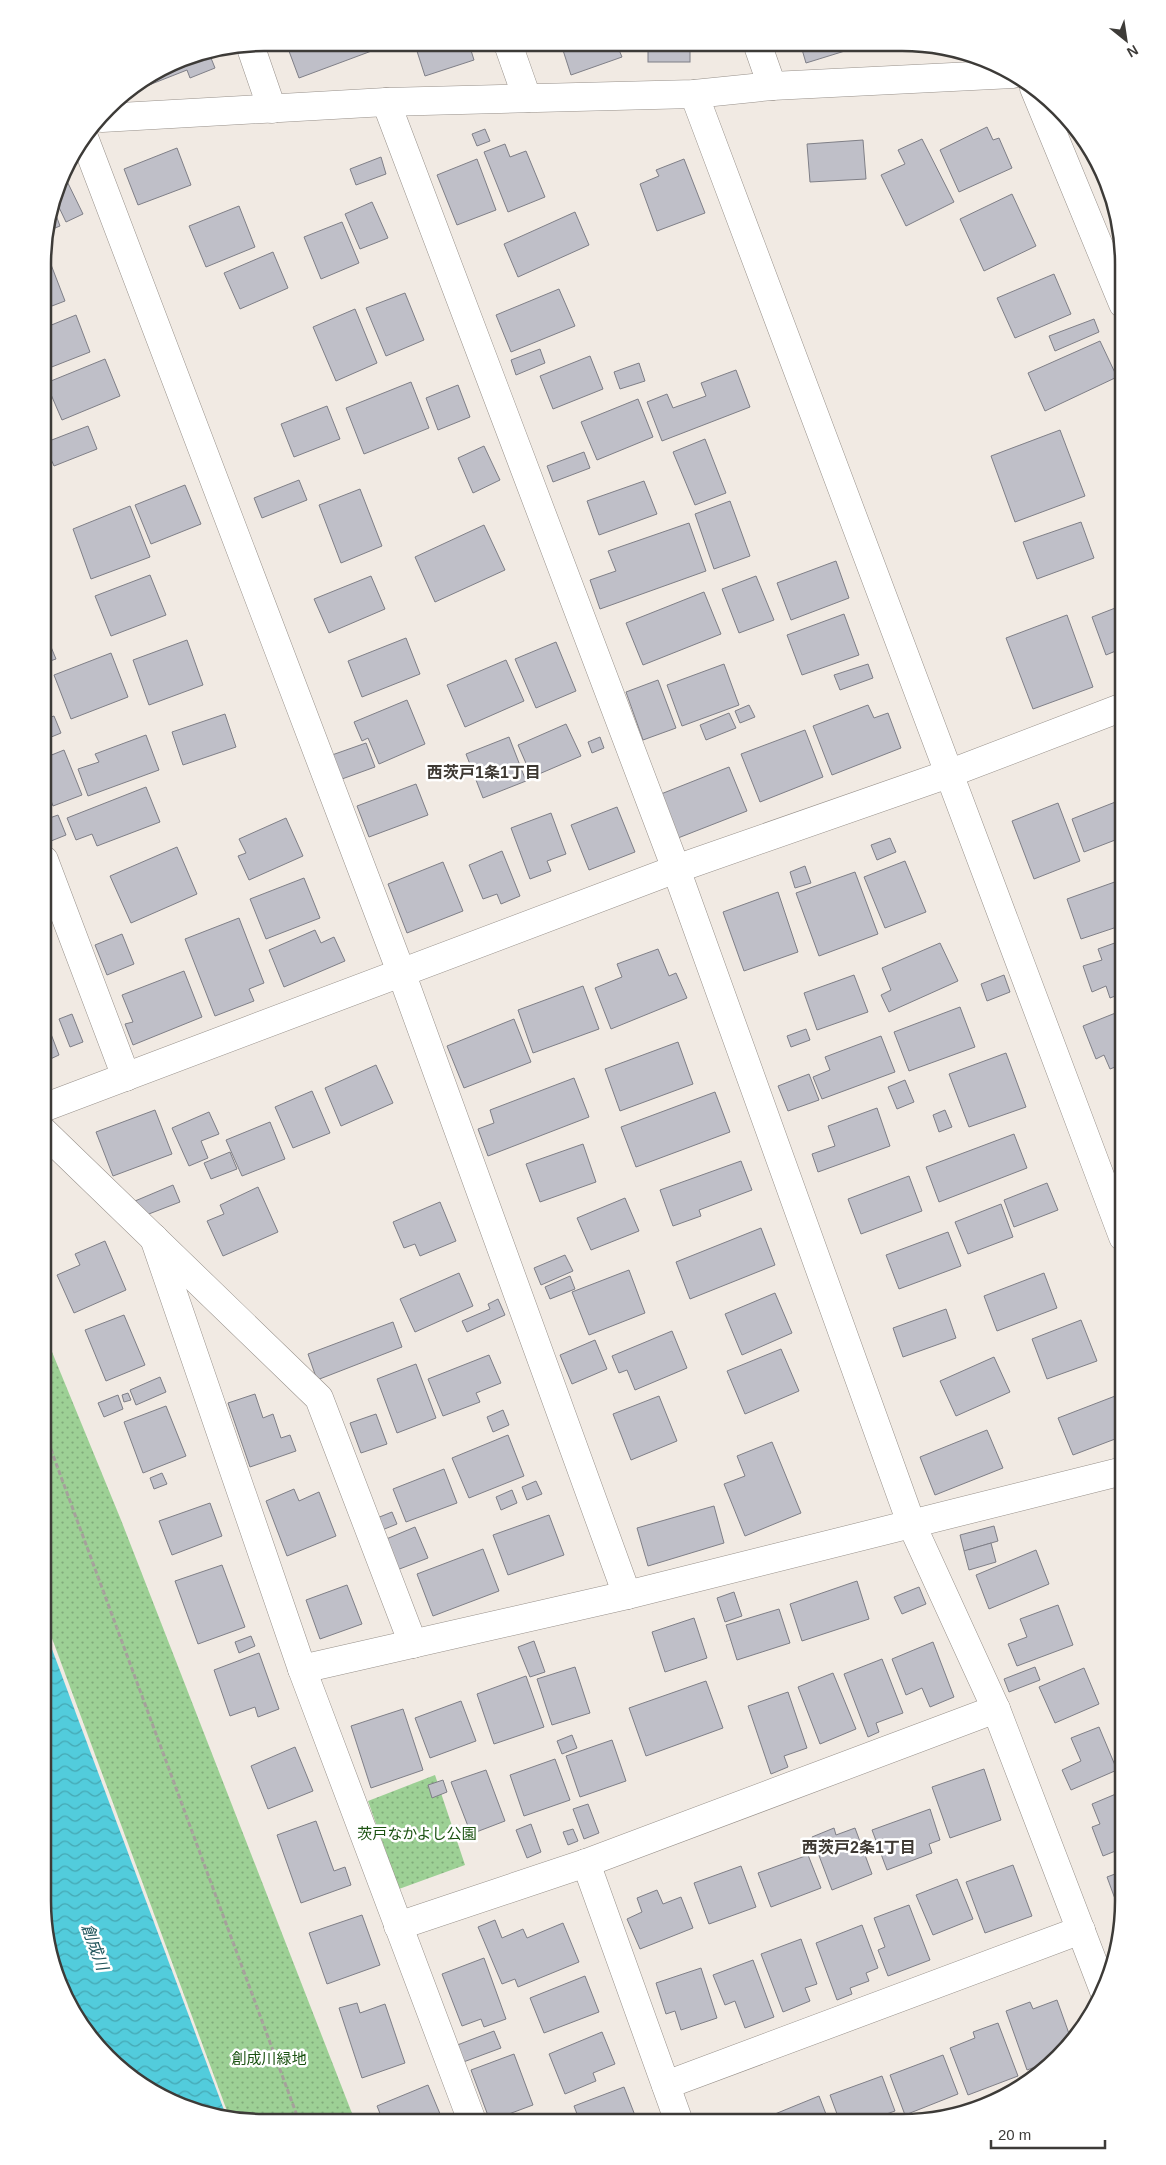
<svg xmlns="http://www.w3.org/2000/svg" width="1166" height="2165" font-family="Arial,'Noto Sans JP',sans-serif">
	<defs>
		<pattern id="park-dots" width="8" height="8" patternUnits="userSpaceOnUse" patternTransform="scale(1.25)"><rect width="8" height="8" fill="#9dd095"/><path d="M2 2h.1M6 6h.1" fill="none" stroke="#81aa7b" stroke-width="1.8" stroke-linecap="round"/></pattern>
		<pattern id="water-waves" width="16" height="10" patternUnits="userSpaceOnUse" patternTransform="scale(1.25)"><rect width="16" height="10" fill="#52ccdc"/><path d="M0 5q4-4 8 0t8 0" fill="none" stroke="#45a7b3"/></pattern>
	</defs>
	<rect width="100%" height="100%" fill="#f1eae3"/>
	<g fill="url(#park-dots)">
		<polygon points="43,1330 121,1520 355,2121 230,2119 43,1614"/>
		<polygon points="435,1775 465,1865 399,1889 368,1801"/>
	</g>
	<polygon fill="url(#water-waves)" points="43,1625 227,2118 179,2106 129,2077 88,2036 54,1973 43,1901"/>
	<g fill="#bfbfc8" stroke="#7f7f87">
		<polygon points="286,43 393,43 299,78"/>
		<polygon points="420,43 469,44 474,60 425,76 415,45"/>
		<polygon points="561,44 617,45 622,57 571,75"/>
		<rect x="648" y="45" width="42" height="17"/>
		<polygon points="801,46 861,46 806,63"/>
		<polygon points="209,53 215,68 190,78 187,70 149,85 147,79 179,59"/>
		<polygon points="987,127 993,140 999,138 1012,168 959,192 940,150"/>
		<polygon points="485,129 490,141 477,146 472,134"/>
		<polygon points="922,139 954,202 906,226 881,175 905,164 898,150"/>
		<polygon points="863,140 866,179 810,182 807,144"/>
		<polygon points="505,144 510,157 526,151 545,197 508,212 484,152"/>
		<polygon points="177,148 191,185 138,205 124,169"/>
		<polygon points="381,157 386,174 356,185 350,169"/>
		<polygon points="477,159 496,210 457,225 437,175"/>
		<polygon points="684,159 705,213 657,231 640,184 659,176 656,170"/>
		<polygon points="63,173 83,214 66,222 55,199"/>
		<polygon points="1012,194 1036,246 984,271 960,219"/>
		<polygon points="372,202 388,238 360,249 345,214"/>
		<polygon points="239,206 255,247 206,267 189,226"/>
		<polygon points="53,207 60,226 45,232"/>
		<polygon points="575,212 589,245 518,277 504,244"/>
		<polygon points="342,222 359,263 321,279 304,237"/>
		<polygon points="273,252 288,288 240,309 224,273"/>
		<polygon points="50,262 65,301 44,309 44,264"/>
		<polygon points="1054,274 1071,314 1015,338 997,298"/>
		<polygon points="559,289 575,326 511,352 496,315"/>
		<polygon points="405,293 424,340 386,356 366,308"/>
		<polygon points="355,309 377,363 336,381 313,327"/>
		<polygon points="76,315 90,352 44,370 44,328"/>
		<polygon points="1094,319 1099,332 1055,351 1049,336"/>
		<polygon points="1100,341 1117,377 1045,411 1028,373"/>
		<polygon points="540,349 545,363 516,375 511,360"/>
		<polygon points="590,356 603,389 553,409 540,376"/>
		<polygon points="105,359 120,396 62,420 46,383"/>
		<polygon points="639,363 645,381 620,389 614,372"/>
		<polygon points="736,370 750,407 662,441 647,402 667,394 673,408 706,396 701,383"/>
		<polygon points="411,382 429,428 364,454 346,408"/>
		<polygon points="458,385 470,417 438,430 426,398"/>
		<polygon points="638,399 653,437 597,460 581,422"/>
		<polygon points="327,406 340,439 294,457 281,424"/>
		<polygon points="88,426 97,449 54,466 44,443"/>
		<polygon points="1060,430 1085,496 1015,522 991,456"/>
		<polygon points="705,439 726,493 695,505 673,452"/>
		<polygon points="484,446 500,480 473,493 458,458"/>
		<polygon points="584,452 590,468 553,482 547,466"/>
		<polygon points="299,480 307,500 262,518 254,498"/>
		<polygon points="644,481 657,514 599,535 587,501"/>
		<polygon points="185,485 201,524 151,544 135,505"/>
		<polygon points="360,489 382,546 341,563 319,505"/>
		<polygon points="730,501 750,556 714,569 695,514"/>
		<polygon points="130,506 150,557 91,579 73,529"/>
		<polygon points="1081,522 1094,558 1037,579 1023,542"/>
		<polygon points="689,523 706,571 600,609 590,580 616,571 608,551"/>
		<polygon points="484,525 505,570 435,602 415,557"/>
		<polygon points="836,561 849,598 791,620 777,583"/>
		<polygon points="150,575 166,615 111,636 95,596"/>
		<polygon points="371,576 385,609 329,633 314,599"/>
		<polygon points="756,576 774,620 739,633 722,589"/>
		<polygon points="44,578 50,596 44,598"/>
		<polygon points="704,592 721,634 643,665 626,623"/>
		<polygon points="1123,605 1123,648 1106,655 1092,617"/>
		<polygon points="844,614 859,655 802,675 787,635"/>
		<polygon points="1067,615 1093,687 1033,709 1006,638"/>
		<polygon points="44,630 56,659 44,663"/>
		<polygon points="406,638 420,674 362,697 348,661"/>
		<polygon points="187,640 203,685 149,705 133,660"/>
		<polygon points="556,642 576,691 536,708 515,659"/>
		<polygon points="111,653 128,697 71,719 54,675"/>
		<polygon points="506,660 524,701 465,727 447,685"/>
		<polygon points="724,664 739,705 682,726 667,685"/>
		<polygon points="868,664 873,678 840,690 834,675"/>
		<polygon points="658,680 676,728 643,740 626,692"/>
		<polygon points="407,700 425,744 379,764 368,738 362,741 354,722"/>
		<polygon points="749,705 755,717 740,723 735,711"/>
		<polygon points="868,705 874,718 888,713 901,748 832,775 813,726"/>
		<polygon points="44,707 48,718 54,716 61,733 44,740"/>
		<polygon points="729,713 736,728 706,740 700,725"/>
		<polygon points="225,714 236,747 183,765 172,732"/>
		<polygon points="566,724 581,756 532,777 518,745"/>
		<polygon points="805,730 823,777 760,802 741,754"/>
		<polygon points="146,735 159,770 88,796 78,769 99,762 95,754"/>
		<polygon points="509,737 526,781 483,798 466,754"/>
		<polygon points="600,737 604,748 592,753 588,742"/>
		<polygon points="366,743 375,767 342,779 332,755"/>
		<polygon points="64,750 82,795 53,806 44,782 44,758"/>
		<polygon points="729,767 747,811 678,838 661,794"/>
		<polygon points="416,784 428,815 369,837 357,806"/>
		<polygon points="146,787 160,822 97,846 92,834 76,840 67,818"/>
		<polygon points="1123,799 1123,837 1084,852 1072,819"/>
		<polygon points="1058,803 1080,861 1034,879 1012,821"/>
		<polygon points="617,807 635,852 589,870 571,825"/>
		<polygon points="551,813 566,854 547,861 551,871 530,879 511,828"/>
		<polygon points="58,815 66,835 51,841 44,820"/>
		<polygon points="286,818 303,856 249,880 238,856 246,853 239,839"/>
		<polygon points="890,838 896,852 877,860 871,845"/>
		<polygon points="177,847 197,894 131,923 110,876"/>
		<polygon points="502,851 520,896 501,904 497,894 483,899 469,865"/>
		<polygon points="905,861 926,912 885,928 864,877"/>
		<polygon points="443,862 463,911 407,933 388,884"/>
		<polygon points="805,866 811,883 795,888 790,872"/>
		<polygon points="855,872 878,934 819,956 796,893"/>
		<polygon points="304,878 320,918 266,939 250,899"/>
		<polygon points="1123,879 1123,925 1081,939 1067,899"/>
		<polygon points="778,892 798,952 744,971 723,912"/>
		<polygon points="239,918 264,983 249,989 254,1001 215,1016 185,939"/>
		<polygon points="315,930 321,943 334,937 345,961 284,987 269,950"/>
		<polygon points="122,934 134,964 107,975 95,945"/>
		<polygon points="1123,940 1123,993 1110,998 1106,986 1092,992 1083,966 1102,960 1098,949"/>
		<polygon points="940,943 958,981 889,1012 881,995 891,990 882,968"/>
		<polygon points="658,949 669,976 676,973 687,998 611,1029 595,988 622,977 617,964"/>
		<polygon points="184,971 202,1017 133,1045 125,1024 133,1022 122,995"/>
		<polygon points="854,975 868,1012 817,1030 804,993"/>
		<polygon points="1004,975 1010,992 987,1001 981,984"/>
		<polygon points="583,986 599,1029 533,1053 518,1010"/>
		<polygon points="960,1007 975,1047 909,1071 894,1032"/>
		<polygon points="1123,1010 1123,1064 1110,1069 1104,1055 1096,1059 1083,1026"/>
		<polygon points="72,1014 83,1042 70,1047 59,1019"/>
		<polygon points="514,1019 531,1062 464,1088 447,1046"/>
		<polygon points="806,1029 810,1040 791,1047 787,1036"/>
		<polygon points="51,1034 59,1055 46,1061 49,1070 43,1072 43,1037"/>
		<polygon points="881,1036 895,1072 822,1099 813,1077 830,1070 825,1057"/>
		<polygon points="678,1042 693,1084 620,1111 605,1069"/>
		<polygon points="1006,1053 1026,1107 969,1127 949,1074"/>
		<polygon points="376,1065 393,1103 341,1126 325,1088"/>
		<polygon points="809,1074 819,1100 788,1111 778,1086"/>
		<polygon points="574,1078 589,1117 488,1156 478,1129 494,1123 490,1110"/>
		<polygon points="905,1080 914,1102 897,1109 888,1087"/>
		<polygon points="312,1091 330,1133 293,1148 275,1107"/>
		<polygon points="715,1092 730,1132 636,1167 621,1127"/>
		<polygon points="877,1108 890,1146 818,1172 812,1154 835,1146 828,1126"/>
		<polygon points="155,1110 172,1154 113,1176 96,1132"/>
		<polygon points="945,1110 952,1127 939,1132 933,1115"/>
		<polygon points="209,1112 219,1134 201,1141 208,1158 189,1166 172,1128"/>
		<polygon points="270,1122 285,1159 242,1176 226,1140"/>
		<polygon points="1014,1134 1027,1168 939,1202 926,1167"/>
		<polygon points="583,1144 596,1182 540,1202 526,1164"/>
		<polygon points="230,1152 237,1169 211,1179 204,1163"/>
		<polygon points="741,1161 752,1190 699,1210 701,1216 673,1226 660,1190"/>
		<polygon points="1123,1164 1123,1179 1118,1166"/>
		<polygon points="909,1176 922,1211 861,1234 848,1199"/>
		<polygon points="1047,1183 1058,1210 1014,1227 1004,1200"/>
		<polygon points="173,1185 180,1202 141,1217 135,1201"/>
		<polygon points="258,1187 278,1232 223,1256 207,1221 224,1214 220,1205"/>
		<polygon points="625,1198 639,1231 591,1250 577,1218"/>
		<polygon points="440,1202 456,1241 420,1256 415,1244 404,1248 393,1222"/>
		<polygon points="1001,1204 1013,1237 968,1254 955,1222"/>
		<polygon points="761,1228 775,1265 690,1299 676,1262"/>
		<polygon points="948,1232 961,1266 899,1289 886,1255"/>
		<polygon points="105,1241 126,1290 74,1313 57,1275 80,1265 75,1254"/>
		<polygon points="565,1255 573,1271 541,1285 534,1268"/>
		<polygon points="629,1270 645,1313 589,1335 572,1292"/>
		<polygon points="459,1273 473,1306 415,1332 400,1299"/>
		<polygon points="1044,1273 1057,1308 997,1331 984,1296"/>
		<polygon points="570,1276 575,1289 550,1299 545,1287"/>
		<polygon points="775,1293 792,1333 742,1355 725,1314"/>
		<polygon points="498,1299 505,1315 467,1332 462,1321 490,1309 488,1304"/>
		<polygon points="946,1309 956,1338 903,1357 893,1328"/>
		<polygon points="124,1315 145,1365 106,1381 85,1330"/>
		<polygon points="1081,1320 1097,1361 1047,1379 1032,1339"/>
		<polygon points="393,1322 402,1347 317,1380 308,1354"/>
		<polygon points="672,1331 687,1368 635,1390 627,1370 619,1373 612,1356"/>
		<polygon points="595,1340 607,1369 572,1384 560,1355"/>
		<polygon points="781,1349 799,1391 745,1414 727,1371"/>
		<polygon points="489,1355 501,1383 476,1393 480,1402 443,1416 428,1379"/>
		<polygon points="994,1357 1010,1392 956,1416 940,1381"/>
		<polygon points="416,1364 436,1418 397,1433 377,1379"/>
		<polygon points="160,1377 166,1392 136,1405 130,1390"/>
		<polygon points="128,1393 131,1400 124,1402 122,1395"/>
		<polygon points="1123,1393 1123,1436 1073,1455 1058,1418"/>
		<polygon points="255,1394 263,1418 273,1414 281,1438 290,1435 296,1451 250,1467 228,1403"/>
		<polygon points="118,1395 123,1409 104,1417 98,1403"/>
		<polygon points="659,1396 677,1441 631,1460 613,1414"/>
		<polygon points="166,1406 186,1456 143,1473 124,1422"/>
		<polygon points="503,1410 509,1425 493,1432 487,1417"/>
		<polygon points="376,1414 387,1444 361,1453 350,1423"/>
		<polygon points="987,1430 1003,1468 935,1495 920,1457"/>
		<polygon points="508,1435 524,1476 469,1498 452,1458"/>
		<polygon points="772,1442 801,1513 745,1536 724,1484 745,1476 737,1456"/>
		<polygon points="444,1469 457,1503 406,1522 393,1489"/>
		<polygon points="162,1473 167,1484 154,1489 150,1478"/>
		<polygon points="536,1481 542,1494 527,1500 522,1487"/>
		<polygon points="294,1489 299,1501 319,1492 336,1536 287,1556 266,1501"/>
		<polygon points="512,1490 517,1503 501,1510 496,1497"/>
		<polygon points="210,1503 222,1536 172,1555 159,1521"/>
		<polygon points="714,1506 724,1543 648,1566 637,1528"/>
		<polygon points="392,1512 397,1524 382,1530 377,1518"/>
		<polygon points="549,1515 564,1555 508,1575 493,1535"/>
		<polygon points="994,1526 998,1541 964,1551 960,1535"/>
		<polygon points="415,1527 428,1558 397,1570 384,1540"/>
		<polygon points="991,1543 996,1562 969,1570 964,1551"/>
		<polygon points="483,1549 499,1591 433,1616 417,1574"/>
		<polygon points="1036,1550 1049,1584 989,1609 976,1575"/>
		<polygon points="222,1565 245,1627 198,1644 175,1581"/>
		<polygon points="857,1581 869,1619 802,1641 790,1604"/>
		<polygon points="347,1585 362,1624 320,1639 306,1600"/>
		<polygon points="919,1587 926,1604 902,1614 894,1597"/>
		<polygon points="734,1592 742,1616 725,1622 717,1598"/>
		<polygon points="1058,1605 1073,1645 1017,1666 1008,1644 1027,1637 1020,1619"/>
		<polygon points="779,1609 790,1643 737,1660 726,1625"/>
		<polygon points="694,1618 707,1658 665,1672 652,1632"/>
		<polygon points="251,1636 255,1646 239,1653 235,1642"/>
		<polygon points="534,1641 545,1672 530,1677 518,1647"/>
		<polygon points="933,1642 954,1697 930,1707 922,1688 906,1695 892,1659"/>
		<polygon points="259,1653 279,1709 258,1717 255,1707 230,1716 214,1670"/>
		<polygon points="882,1659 903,1713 876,1723 879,1732 868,1737 844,1674"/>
		<polygon points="575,1667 590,1713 552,1725 537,1679"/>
		<polygon points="1035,1667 1040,1680 1009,1692 1004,1679"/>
		<polygon points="1084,1668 1099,1704 1055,1723 1039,1687"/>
		<polygon points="833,1673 856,1729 820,1744 798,1687"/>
		<polygon points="526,1676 544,1727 494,1744 477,1694"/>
		<polygon points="706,1681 723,1728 646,1756 629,1708"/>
		<polygon points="788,1692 807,1748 784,1756 788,1767 771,1774 748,1706"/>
		<polygon points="461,1701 476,1741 430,1758 415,1718"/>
		<polygon points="403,1709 423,1770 371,1788 351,1726"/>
		<polygon points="1099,1727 1117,1770 1071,1790 1062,1770 1081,1761 1071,1738"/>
		<polygon points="572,1735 577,1748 562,1754 557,1741"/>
		<polygon points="612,1740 626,1781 580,1797 566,1756"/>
		<polygon points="295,1747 313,1791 268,1809 251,1766"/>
		<polygon points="555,1759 570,1800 524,1816 510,1775"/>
		<polygon points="984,1769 1001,1820 950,1838 932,1787"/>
		<polygon points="486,1770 505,1821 471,1834 451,1782"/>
		<polygon points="443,1780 447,1792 432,1798 428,1785"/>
		<polygon points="1123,1791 1123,1848 1103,1856 1092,1827 1100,1824 1092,1804"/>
		<polygon points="588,1804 599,1833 584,1839 573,1809"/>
		<polygon points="930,1809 940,1840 929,1844 932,1853 887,1870 872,1830"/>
		<polygon points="316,1821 334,1871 345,1867 351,1885 301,1903 277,1835"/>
		<polygon points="531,1824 541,1852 527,1858 516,1830"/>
		<polygon points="834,1828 836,1835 855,1828 872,1874 832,1890 812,1837"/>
		<polygon points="573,1829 578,1841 568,1845 563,1832"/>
		<polygon points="808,1855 821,1888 771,1907 758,1873"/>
		<polygon points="1013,1865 1032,1916 985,1933 966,1882"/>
		<polygon points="741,1866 756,1907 709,1924 694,1883"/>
		<polygon points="1123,1871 1123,1916 1122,1918 1107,1877"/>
		<polygon points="957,1879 973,1919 933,1935 916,1895"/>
		<polygon points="657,1890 663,1904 681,1897 693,1928 640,1949 627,1919 642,1912 637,1898"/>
		<polygon points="909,1905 930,1960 888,1976 878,1950 885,1947 874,1918"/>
		<polygon points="362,1915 380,1965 327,1984 309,1933"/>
		<polygon points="495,1920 502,1938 523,1929 527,1938 563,1923 579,1962 518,1987 515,1979 502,1984 478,1927"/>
		<polygon points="862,1925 878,1968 866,1973 869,1981 850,1988 852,1994 837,2000 816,1943"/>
		<polygon points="801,1939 817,1984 805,1988 810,2001 783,2012 761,1954"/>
		<polygon points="484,1958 506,2019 484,2027 481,2019 462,2026 442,1974"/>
		<polygon points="753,1960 774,2017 745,2028 735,2001 725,2005 713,1975"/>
		<polygon points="701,1968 717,2018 681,2030 675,2011 666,2014 656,1983"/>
		<polygon points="585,1976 599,2012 544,2033 530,1998"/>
		<polygon points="1057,2000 1072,2042 1052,2061 1027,2070 1006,2011 1030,2002 1033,2009"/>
		<polygon points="357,2003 360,2013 385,2004 405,2063 362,2078 339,2008"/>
		<polygon points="998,2023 1018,2076 968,2095 950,2048 975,2038 973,2032"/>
		<polygon points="494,2031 501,2048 458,2064 452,2047"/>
		<polygon points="602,2032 615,2064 593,2073 596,2081 565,2094 549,2054"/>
		<polygon points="514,2054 533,2105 490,2121 471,2070"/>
		<polygon points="943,2055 958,2094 905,2115 890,2075"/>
		<polygon points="882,2076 895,2111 864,2122 840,2122 830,2095"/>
		<polygon points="428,2085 443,2121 383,2121 377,2106"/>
		<polygon points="624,2087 636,2118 625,2122 580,2122 574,2106"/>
		<polygon points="819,2096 829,2122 772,2122 770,2116"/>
		<polygon points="541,2116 543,2121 527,2121"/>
	</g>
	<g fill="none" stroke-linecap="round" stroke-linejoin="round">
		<defs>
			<g id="minor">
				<polyline points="508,44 527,98"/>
				<polyline points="250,45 272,109"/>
				<polyline points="758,46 772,86"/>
				<polyline points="1034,88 1123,304"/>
				<polyline points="694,94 1123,1237"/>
				<polyline points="386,102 676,869 911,1523 996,1709 1104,1991"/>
				<polyline points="102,118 386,102 694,94 772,86 1013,74"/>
				<polyline points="85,140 401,972 627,1595"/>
				<polyline points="44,860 126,1077"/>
				<polyline points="43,1108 676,869 948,774 1123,707"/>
				<polyline points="43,1131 319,1398 413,1644"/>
				<polyline points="154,1238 302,1669 472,2121"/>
				<polyline points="302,1669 627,1595 1123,1471"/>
				<polyline points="586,1863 679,2122"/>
				<polyline points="398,1926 586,1863 996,1709"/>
				<polyline points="666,2085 1081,1930"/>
			</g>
		</defs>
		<use href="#minor" stroke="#97908a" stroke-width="29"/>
		<polyline stroke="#a6a19c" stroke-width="3" stroke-dasharray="5 2.5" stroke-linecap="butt" points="43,1428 299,2121"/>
		<use href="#minor" stroke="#fff" stroke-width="28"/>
	</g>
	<g text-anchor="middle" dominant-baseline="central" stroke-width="5" stroke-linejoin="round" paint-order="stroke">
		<g font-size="15" fill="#1b5211" stroke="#fff">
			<text x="417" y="1833">茨戸なかよし公園</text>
			<text x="269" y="2058">創成川緑地</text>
		</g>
		<g font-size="16" font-weight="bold" fill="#3e3933" stroke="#fff">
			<text x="484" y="772">西茨戸1条1丁目</text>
			<text x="859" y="1847">西茨戸2条1丁目</text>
		</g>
		<g font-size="16" font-style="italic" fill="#21555c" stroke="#fff">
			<text transform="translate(95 1947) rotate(70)">創成川</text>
		</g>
	</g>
	<path d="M0 0H1166V2165H0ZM264 51H902A213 213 0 0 1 1115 264V1901A213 213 0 0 1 902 2114H264A213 213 0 0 1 51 1901V264A213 213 0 0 1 264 51Z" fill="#fff" fill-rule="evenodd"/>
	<path fill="none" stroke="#3d3b38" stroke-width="2.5" d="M264 51H902A213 213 0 0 1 1115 264V1901A213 213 0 0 1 902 2114H264A213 213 0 0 1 51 1901V264A213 213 0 0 1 264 51Z"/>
	<g transform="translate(1126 40) rotate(150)" stroke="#ffffff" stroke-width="4" paint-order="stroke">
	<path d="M0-4L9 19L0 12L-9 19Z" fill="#3d3b38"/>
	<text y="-8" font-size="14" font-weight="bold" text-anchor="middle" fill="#3d3b38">N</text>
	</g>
	<path d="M991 2140v8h114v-8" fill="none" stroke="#3d3b38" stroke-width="2.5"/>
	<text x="998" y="2140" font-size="15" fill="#3d3b38" stroke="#ffffff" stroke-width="4" paint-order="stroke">20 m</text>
</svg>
